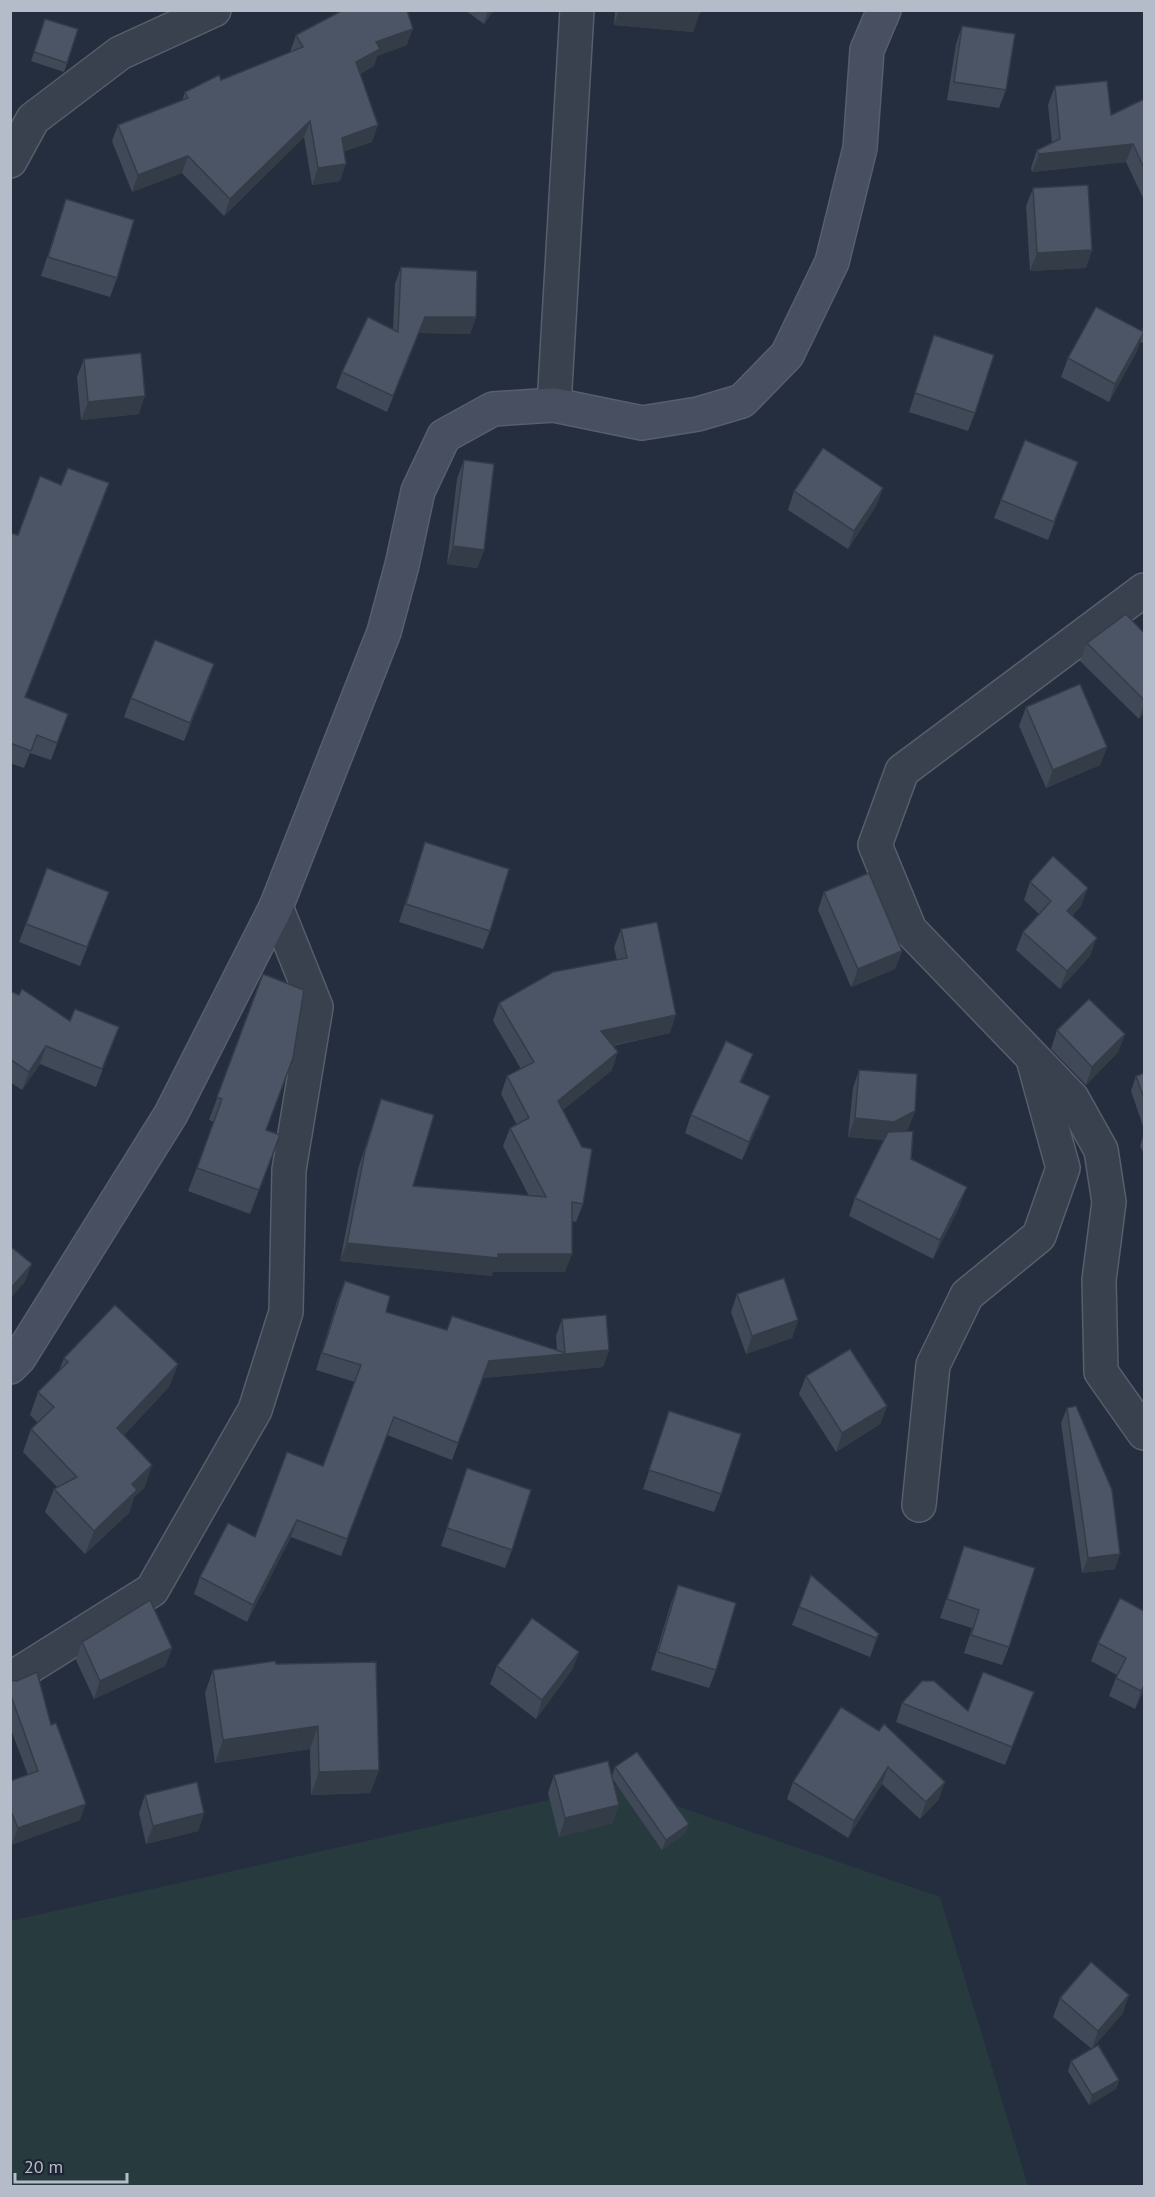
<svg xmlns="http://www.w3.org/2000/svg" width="1155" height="2197" font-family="'PT Sans',sans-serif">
	<rect width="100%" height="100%" fill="#252e3e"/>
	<polygon fill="#273b3f" points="616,1785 940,1897 1028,2186 11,2186 10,1921"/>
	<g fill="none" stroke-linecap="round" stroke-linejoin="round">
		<defs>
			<g id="street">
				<polyline points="10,161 33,119 120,53 214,10"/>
				<polyline points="554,405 577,10"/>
				<polyline points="1144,590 902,771 875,845 910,930 1072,1098 1101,1150 1109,1202 1099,1280 1101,1372 1144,1433"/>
				<polyline points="919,1505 933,1365 967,1295 1039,1236 1063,1168 1033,1059"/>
				<polyline points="10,1679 152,1590 255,1410 286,1312 289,1170 316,1007 276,907"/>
			</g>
			<polyline id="secondary" points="10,1367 19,1358 171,1114 276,907 384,632 402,565 418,491 444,436 493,409 554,405 642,423 698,414 742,401 787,355 832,262 860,148 867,50 884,10"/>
		</defs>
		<use href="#street" stroke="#575e6c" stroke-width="36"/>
		<use href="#secondary" stroke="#575e6c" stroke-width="36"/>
		<use href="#street" stroke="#39404e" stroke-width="33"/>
		<use href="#secondary" stroke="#474f61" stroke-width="33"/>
	</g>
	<g fill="#404958">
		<polygon points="465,10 494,10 484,24"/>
		<polygon points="615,10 700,10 693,32 614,25"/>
		<polygon points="45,19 67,63 64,72 31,61"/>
		<polygon points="962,26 1006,90 999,108 947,100 956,44"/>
		<polygon points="296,35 407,45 377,56 374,66 360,74 372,142 344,151 340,181 312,185 304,137 224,216 182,173 132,192 112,141 118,125 182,101 185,92 221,80 290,52"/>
		<polygon points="1055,86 1111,115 1144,99 1144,200 1126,162 1032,172 1031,168 1037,150 1052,143 1048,105"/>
		<polygon points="1033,188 1092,250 1086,268 1030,271 1026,206"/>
		<polygon points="66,199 117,278 110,297 41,276"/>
		<polygon points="401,267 476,317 470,334 419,333 387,412 336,388 342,372 393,330 395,284"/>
		<polygon points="1144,322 1144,343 1140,342 1137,351 1109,402 1061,377 1068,358 1142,331"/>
		<polygon points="934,335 975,413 968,431 909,412"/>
		<polygon points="84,359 139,414 81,420 77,377"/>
		<polygon points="464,460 484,550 477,568 447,564 457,479"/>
		<polygon points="1078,462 1048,540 994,518 1001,500"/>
		<polygon points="109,483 25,698 68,714 51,760 30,753 24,768 10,763 10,533 18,535 61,485"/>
		<polygon points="883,488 876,506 848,549 788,510 794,491"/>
		<polygon points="1144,633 1144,713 1139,719 1080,661 1087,643"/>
		<polygon points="208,682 184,741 124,717 131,698"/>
		<polygon points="1026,707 1107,747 1100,765 1046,788 1019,726"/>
		<polygon points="425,842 490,931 483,949 399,922"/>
		<polygon points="47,868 102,910 80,966 19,942"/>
		<polygon points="1030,882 1081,906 1072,916 1090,956 1060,989 1016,950 1023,932 1039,914 1024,900"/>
		<polygon points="824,892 902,951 895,969 851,987 818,910"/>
		<polygon points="621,929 670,1033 613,1046 612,1070 563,1110 583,1204 576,1222 572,1221 565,1272 493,1272 492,1276 340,1261 358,1169 381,1099 413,1186 529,1196 503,1146 510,1128 517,1125 501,1094 507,1076 521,1069 493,1021 499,1003 617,960 614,947"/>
		<polygon points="263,974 266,1130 280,1135 250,1214 188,1191 214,1122 209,1120"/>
		<polygon points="10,991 70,1021 119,1027 96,1087 40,1064 22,1090 10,1082"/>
		<polygon points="1057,1030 1125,1034 1118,1052 1086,1085 1051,1049"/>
		<polygon points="753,1054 741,1083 770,1096 763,1115 742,1160 685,1133 691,1115"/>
		<polygon points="859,1070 915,1111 908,1129 904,1131 911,1159 960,1205 933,1259 849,1216 855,1198 884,1140 848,1137 853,1088"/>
		<polygon points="1144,1073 1144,1129 1131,1091 1136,1076"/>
		<polygon points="1144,1133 1144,1154 1140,1146"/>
		<polygon points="345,1281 386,1312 447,1330 452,1316 557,1351 556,1336 562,1319 609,1350 603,1367 483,1378 452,1460 387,1435 341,1556 291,1537 247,1622 194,1594 200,1577 255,1537 323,1466 355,1382 316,1370 338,1298"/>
		<polygon points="737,1294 798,1320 792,1338 746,1354 731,1312"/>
		<polygon points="64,1358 178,1364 169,1387 124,1435 152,1465 144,1488 134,1497 129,1513 85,1554 45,1512 54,1489 57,1487 23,1452 31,1429 38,1423 30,1415 38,1392 59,1371"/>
		<polygon points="806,1376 887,1406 880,1424 836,1452 799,1394"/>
		<polygon points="1067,1408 1115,1569 1082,1573 1061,1423"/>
		<polygon points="669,1411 721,1494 714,1512 643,1489"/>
		<polygon points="467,1468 512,1550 505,1568 441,1546"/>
		<polygon points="964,1546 1009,1647 1002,1665 964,1653 972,1628 940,1618"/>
		<polygon points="678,1585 716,1670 709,1688 651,1670 671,1603"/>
		<polygon points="1120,1598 1144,1690 1135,1709 1109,1696 1117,1675 1091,1661 1098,1643"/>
		<polygon points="799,1607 879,1634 872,1652 870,1657 792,1625"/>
		<polygon points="82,1642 172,1648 165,1666 94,1699 76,1660"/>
		<polygon points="579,1652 572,1670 536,1719 490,1684 497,1666"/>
		<polygon points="276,1664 379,1770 370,1793 311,1795 310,1749 215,1763 205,1693 213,1670"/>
		<polygon points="10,1680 51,1725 80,1820 11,1845 10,1842 10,1781 28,1775 10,1727"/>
		<polygon points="1034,1692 1005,1765 896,1722 902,1703 968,1711"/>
		<polygon points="841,1707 939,1799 920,1819 882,1784 848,1838 787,1799 793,1782"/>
		<polygon points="615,1767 689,1824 685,1833 662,1850 612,1778 613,1823 559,1837 548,1793 554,1775 612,1776"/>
		<polygon points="145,1795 204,1813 198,1831 146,1844 139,1813"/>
		<polygon points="1060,1998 1123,2013 1092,2048 1119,2080 1116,2089 1089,2105 1068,2071 1071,2061 1092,2049 1053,2017"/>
	</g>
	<g fill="#343c47">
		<polygon points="488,10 494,10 484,24"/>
		<polygon points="619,10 666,10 700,13 693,32 614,25"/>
		<polygon points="413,29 407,45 377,56 374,66 350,79 356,62 376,42"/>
		<polygon points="310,121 304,137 224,216 230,199"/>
		<polygon points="378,125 372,142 336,154 342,138"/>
		<polygon points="1133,144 1126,162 1032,172 1039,154"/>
		<polygon points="188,156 182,173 132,192 138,175"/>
		<polygon points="346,164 340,181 312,185 318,168"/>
		<polygon points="1092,250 1086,268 1030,271 1037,253"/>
		<polygon points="425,317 476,317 470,334 419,333 387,412"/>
		<polygon points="1144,332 1137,351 1109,402 1115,384"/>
		<polygon points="145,396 139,414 81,420 88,402"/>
		<polygon points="109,483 103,501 18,715 25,697"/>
		<polygon points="883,488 876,506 848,549 854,531"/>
		<polygon points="453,546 484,550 477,568 447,564"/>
		<polygon points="214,664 208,682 184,741 190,723"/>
		<polygon points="1144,703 1144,713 1139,719"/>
		<polygon points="1107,747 1100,765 1046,788 1053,770"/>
		<polygon points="1088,888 1081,906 1060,929 1067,911"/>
		<polygon points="1097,938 1090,956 1060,989 1067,971"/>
		<polygon points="902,951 895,969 851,987 858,969"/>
		<polygon points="676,1015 670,1033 594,1049 601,1031"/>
		<polygon points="1125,1034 1118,1052 1086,1085 1092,1067"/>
		<polygon points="46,1046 40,1064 22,1090 29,1072"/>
		<polygon points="618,1052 612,1070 552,1119 558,1101"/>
		<polygon points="753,1054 746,1072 733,1100 740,1082"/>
		<polygon points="770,1096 763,1115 742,1160 749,1142"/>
		<polygon points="915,1111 908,1129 887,1140 848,1137 855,1118"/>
		<polygon points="967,1187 960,1205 933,1259 940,1240"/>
		<polygon points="347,1243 572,1254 565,1272 493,1272 492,1276 340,1261"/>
		<polygon points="32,1264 25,1282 10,1299 10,1289"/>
		<polygon points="798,1320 792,1338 746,1354 752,1336"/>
		<polygon points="609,1350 603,1367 483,1378 452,1460 489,1361"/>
		<polygon points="178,1364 169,1387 109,1451 117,1428"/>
		<polygon points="887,1406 880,1424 836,1452 842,1433"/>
		<polygon points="152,1465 144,1488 134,1497 129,1513 85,1554 94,1531 132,1484"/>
		<polygon points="297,1520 291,1537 247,1622 253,1605"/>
		<polygon points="1120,1554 1115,1569 1082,1573 1088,1558"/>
		<polygon points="879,1634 872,1652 870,1657 876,1638"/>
		<polygon points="172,1648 165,1666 94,1699 100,1681"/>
		<polygon points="579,1652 572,1670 536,1719 542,1700"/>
		<polygon points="1144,1685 1144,1690 1135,1709 1141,1691"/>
		<polygon points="1034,1692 1027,1711 1005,1765 1012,1747"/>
		<polygon points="318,1726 310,1749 215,1763 223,1740"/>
		<polygon points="888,1767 882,1784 848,1838 854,1821"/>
		<polygon points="379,1770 370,1793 311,1795 319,1772"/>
		<polygon points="945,1782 939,1799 920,1819 926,1802"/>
		<polygon points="86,1804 80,1820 11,1845 18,1828"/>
		<polygon points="619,1805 613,1823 559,1837 565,1818"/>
		<polygon points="204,1813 198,1831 146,1844 153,1826"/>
		<polygon points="689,1824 685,1833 662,1850 666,1840"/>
		<polygon points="1129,1995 1123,2013 1092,2049 1098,2031"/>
		<polygon points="1119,2080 1116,2089 1089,2105 1092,2095"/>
	</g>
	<g fill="#4b5566" stroke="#343c47" stroke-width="1.5">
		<polygon points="343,10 407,10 413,29 376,42 380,49 356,62 378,125 342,138 346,164 318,168 310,121 230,199 188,156 138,175 118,125 188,98 185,92 219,75 221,80 303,47 296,35"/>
		<polygon points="666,10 700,10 700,13"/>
		<polygon points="45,19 78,29 67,63 34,52"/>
		<polygon points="962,26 1015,34 1006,90 954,82"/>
		<polygon points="1107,81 1111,115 1144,99 1144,168 1133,144 1039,154 1037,150 1060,139 1055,86"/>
		<polygon points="1088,185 1092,250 1037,253 1033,188"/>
		<polygon points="66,199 134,220 117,278 48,257"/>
		<polygon points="401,267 477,271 476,317 425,317 393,396 342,372 368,317 398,332"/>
		<polygon points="1096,307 1144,332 1115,384 1068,358"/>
		<polygon points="934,335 994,355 975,413 915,393"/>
		<polygon points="141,353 145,396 88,402 84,359"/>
		<polygon points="1025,440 1078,462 1054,522 1001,500"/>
		<polygon points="823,448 883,488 854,531 794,491"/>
		<polygon points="464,460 494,464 484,550 453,546"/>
		<polygon points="68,468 109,483 25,697 68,714 57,743 37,735 31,751 10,743 10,533 18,535 40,476 61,485"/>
		<polygon points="1126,614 1144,633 1144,700 1087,643"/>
		<polygon points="155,640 214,664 190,723 131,698"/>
		<polygon points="1080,684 1107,747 1053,770 1026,707"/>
		<polygon points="425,842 509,869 490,931 406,904"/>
		<polygon points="1053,856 1088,888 1067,911 1097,938 1067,971 1023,932 1051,901 1030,882"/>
		<polygon points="47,868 109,892 87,947 26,924"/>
		<polygon points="869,873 902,951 858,969 824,892"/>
		<polygon points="657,922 676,1015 601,1031 618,1052 558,1101 582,1147 592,1149 583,1204 572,1202 572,1254 498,1254 498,1258 347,1243 365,1151 381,1099 434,1115 413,1186 546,1197 510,1128 529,1118 507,1076 534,1062 499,1003 553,972 627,958 621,929"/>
		<polygon points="263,974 304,990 293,1058 266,1130 280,1135 259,1190 197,1168 222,1099 217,1097"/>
		<polygon points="22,989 70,1021 75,1009 119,1027 102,1069 46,1046 29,1072 10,1059 10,991 19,995"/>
		<polygon points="1089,999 1125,1034 1092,1067 1057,1030"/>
		<polygon points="726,1041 753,1054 740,1082 770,1096 749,1142 691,1115"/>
		<polygon points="859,1070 917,1074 915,1111 894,1122 855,1118"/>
		<polygon points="1144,1073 1144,1098 1136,1076"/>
		<polygon points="913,1131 911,1159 967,1187 940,1240 855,1198 888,1132"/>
		<polygon points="10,1246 32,1264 10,1289"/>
		<polygon points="784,1278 798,1320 752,1336 737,1294"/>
		<polygon points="345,1281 390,1296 386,1312 447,1330 452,1316 565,1353 562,1319 606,1315 609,1350 489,1361 458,1443 394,1417 347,1539 297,1520 253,1605 200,1577 228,1523 255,1537 287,1452 323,1466 361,1365 322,1353"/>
		<polygon points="115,1305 178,1364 117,1428 152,1465 132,1484 137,1490 94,1531 54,1489 77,1477 31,1429 54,1407 38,1392 68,1362 64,1358"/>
		<polygon points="850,1349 887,1406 842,1433 806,1376"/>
		<polygon points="1076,1406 1112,1490 1120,1554 1088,1558 1067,1408"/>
		<polygon points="669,1411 741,1434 721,1494 649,1470"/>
		<polygon points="467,1468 531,1490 512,1550 447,1528"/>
		<polygon points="964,1546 1035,1568 1009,1647 971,1635 979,1610 947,1599"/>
		<polygon points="811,1575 879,1634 876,1638 799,1607"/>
		<polygon points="678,1585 736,1603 716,1670 658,1652"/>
		<polygon points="1120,1598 1144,1611 1144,1685 1141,1691 1116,1678 1126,1658 1098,1643"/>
		<polygon points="150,1600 172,1648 100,1681 82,1642"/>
		<polygon points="532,1618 579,1652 542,1700 497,1666"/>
		<polygon points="275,1661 276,1664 376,1662 379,1770 319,1772 318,1726 223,1740 213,1670"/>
		<polygon points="37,1672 51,1725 56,1723 86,1804 18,1828 10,1809 10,1781 38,1771 10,1693 10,1680 17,1681"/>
		<polygon points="983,1672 1034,1692 1012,1747 902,1703 922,1681 934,1681 968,1711"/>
		<polygon points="841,1707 879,1731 884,1724 945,1782 926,1802 888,1767 854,1821 793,1782"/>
		<polygon points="637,1752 689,1824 666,1840 615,1767"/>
		<polygon points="608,1761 619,1805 565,1818 554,1775"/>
		<polygon points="197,1782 204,1813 153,1826 145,1795"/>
		<polygon points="1091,1962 1129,1995 1098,2031 1060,1998"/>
		<polygon points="1098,2045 1119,2080 1092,2095 1071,2061"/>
	</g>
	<rect width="1155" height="2197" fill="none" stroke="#b5bcc9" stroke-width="24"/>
	<path d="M15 2173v9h112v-9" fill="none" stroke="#b5bcc9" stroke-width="3"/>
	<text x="24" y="2173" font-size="18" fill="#b5bcc9" stroke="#1e2533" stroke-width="4.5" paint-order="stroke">20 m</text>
</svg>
